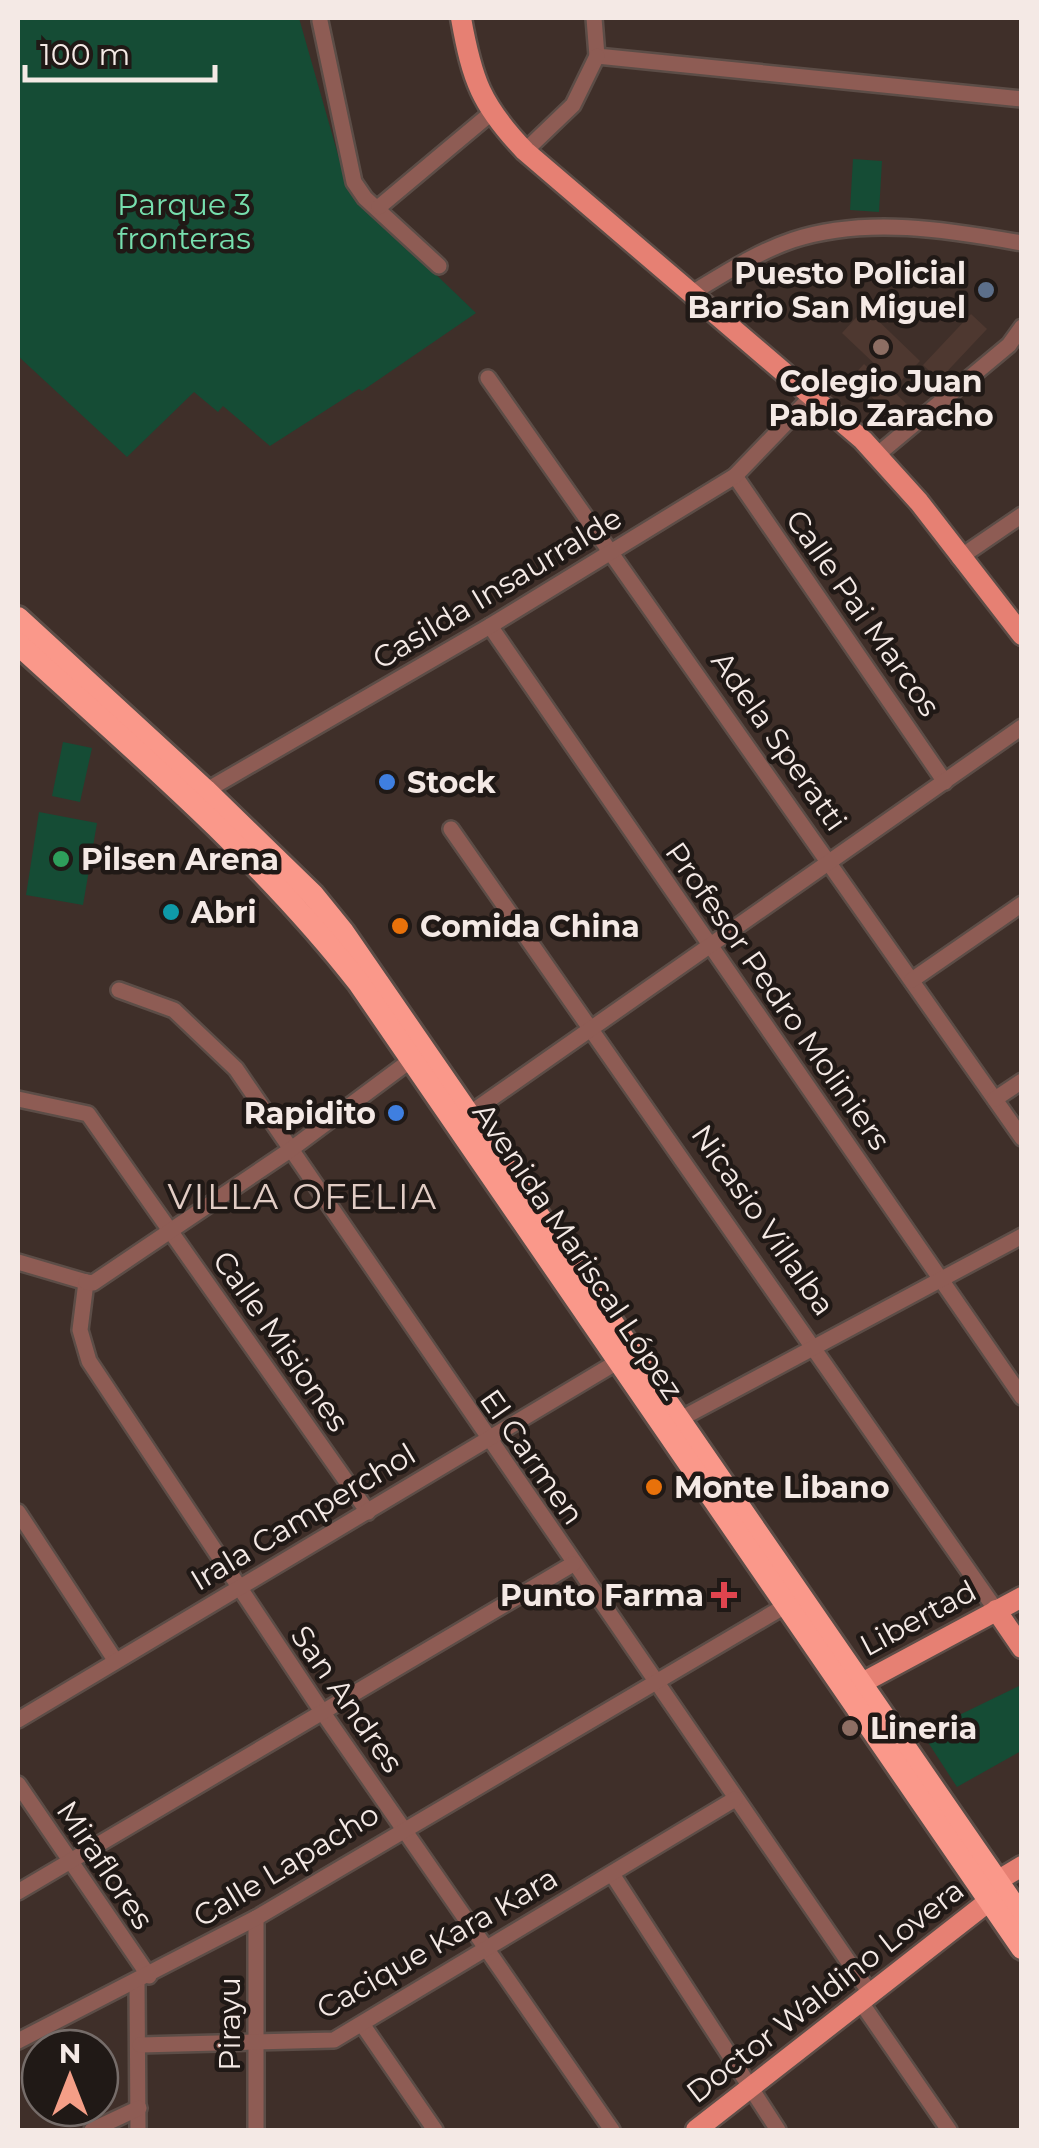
<svg xmlns="http://www.w3.org/2000/svg" width="1039" height="2148" font-family="Montserrat,sans-serif">
	<rect width="100%" height="100%" fill="#3f2f29"/>
	<g fill="#4e3830">
		<polygon points="865,308 920,361 897,385 842,333"/>
		<polygon points="971,314 987,329 939,380 923,365"/>
		<polygon points="864,364 910,407 896,422 852,377"/>
	</g>
	<g fill="#154c35">
		<polygon points="18,18 299,18 348,190 476,313 362,391 359,389 270,446 223,406 218,412 194,392 127,457 18,356"/>
		<polygon points="853,159 882,161 879,212 850,210"/>
		<polygon points="63,742 92,748 80,802 52,796"/>
		<polygon points="39,812 97,823 83,905 26,895"/>
		<polygon points="1021,1685 1021,1751 957,1787 922,1733"/>
	</g>
	<g fill="none" stroke-linecap="round" stroke-linejoin="round">
		<defs>
			<g id="minor">
				<polyline points="594,18 597,56 1022,99"/>
				<polyline points="320,21 354,182 365,198 439,266"/>
				<polyline points="525,151 573,105 597,56"/>
				<polyline points="379,207 490,114"/>
				<path d="M692,293c32,-19 65,-41 101,-53 73,-24 156,-10 229,3"/>
				<polyline points="488,378 1022,1138"/>
				<polyline points="877,455 1009,345 1022,327"/>
				<polyline points="735,476 945,782"/>
				<polyline points="959,558 1022,515"/>
				<polyline points="490,626 1022,1397"/>
				<polyline points="202,793 490,626 735,476 812,396"/>
				<polyline points="451,829 996,1610"/>
				<polyline points="912,980 1022,904"/>
				<polyline points="119,990 174,1010 236,1069 870,1993"/>
				<polyline points="18,1099 88,1114 368,1512"/>
				<polyline points="995,1099 1022,1081"/>
				<polyline points="462,1119 1022,727"/>
				<polyline points="18,1262 86,1282"/>
				<polyline points="86,1282 80,1330 89,1361 321,1710 612,2130"/>
				<polyline points="86,1282 93,1283 290,1150 419,1054"/>
				<polyline points="671,1424 1022,1236"/>
				<polyline points="18,1512 115,1660"/>
				<polyline points="18,1720 617,1362"/>
				<polyline points="18,1784 149,1976"/>
				<polyline points="612,1874 778,2130"/>
				<polyline points="18,1892 573,1564"/>
				<polyline points="256,1918 256,2130"/>
				<polyline points="137,1983 138,2130"/>
				<polyline points="860,2001 949,2130"/>
				<polyline points="362,2024 435,2130"/>
				<polyline points="18,2041 256,1918 785,1606"/>
				<polyline points="140,2045 334,2040 735,1799"/>
				<polyline points="92,2130 139,2108"/>
			</g>
			<g id="major">
				<path d="M461,18c11,62 20,87 64,133l338,289 56,62 103,133"/>
				<polyline points="996,1610 1022,1648"/>
				<polyline points="847,1691 1022,1597"/>
				<polyline points="696,2130 989,1901 997,1881 1022,1866"/>
			</g>
			<g id="highway">
				<polyline points="18,618 205,790 313,895 343,932 1022,1917"/>
				<path d="M18,644c118,108 242,212 341,339l663,965"/>
			</g>
		</defs>
		<use href="#minor" stroke="#5c4d47" stroke-width="20"/>
		<use href="#major" stroke="#5c4d47" stroke-width="25"/>
		<use href="#highway" stroke="#5c4d47" stroke-width="28"/>
		<use href="#minor" stroke="#8e5c54" stroke-width="15"/>
		<use href="#major" stroke="#e68073" stroke-width="20"/>
		<use href="#highway" stroke="#fa988a" stroke-width="22"/>
	</g>
	<circle fill="#5c6f8a" stroke="#201916" stroke-width="4" cx="986" cy="290" r="10"/>
	<g fill="#8d6e63" stroke="#201916" stroke-width="4">
		<circle cx="881" cy="347" r="10"/>
		<circle cx="850" cy="1728" r="10"/>
	</g>
	<g fill="#3f7fe0" stroke="#201916" stroke-width="4">
		<circle cx="387" cy="782" r="10"/>
		<circle cx="396" cy="1113" r="10"/>
	</g>
	<circle fill="#2e9e5b" stroke="#201916" stroke-width="4" cx="61" cy="859" r="10"/>
	<circle fill="#0f9aa8" stroke="#201916" stroke-width="4" cx="171" cy="912" r="10"/>
	<g fill="#e8710a" stroke="#201916" stroke-width="4">
		<circle cx="400" cy="926" r="10"/>
		<circle cx="654" cy="1487" r="10"/>
	</g>
	<path fill="#e0444e" stroke="#201916" stroke-width="4" d="M719 1580h10v10h10v10h-10v10h-10v-10h-10v-10h10z"/>
	<g text-anchor="middle" dominant-baseline="central" stroke-width="9" stroke-linejoin="round" paint-order="stroke">
		<g font-size="30" fill="#77dfae" stroke="#201916">
			<text x="184" y="204">Parque 3<tspan x="184" dy="34">fronteras</tspan></text>
		</g>
		<g font-size="30" font-weight="bold" fill="#f4e9e5" stroke="#201916" text-anchor="start">
			<text x="966" y="273" text-anchor="end">Puesto Policial<tspan x="966" dy="34">Barrio San Miguel</tspan></text>
			<text x="881" y="381" text-anchor="middle">Colegio Juan<tspan x="881" dy="34">Pablo Zaracho</tspan></text>
			<text x="407" y="782">Stock</text>
			<text x="81" y="859">Pilsen Arena</text>
			<text x="191" y="912">Abri</text>
			<text x="420" y="926">Comida China</text>
			<text x="376" y="1113" text-anchor="end">Rapidito</text>
			<text x="674" y="1487">Monte Libano</text>
			<text x="704" y="1595" text-anchor="end">Punto Farma</text>
			<text x="870" y="1728">Lineria</text>
		</g>
		<g font-size="30" fill="#f4e9e5" stroke="#201916">
			<text transform="translate(497 588) rotate(-31)">Casilda Insaurralde</text>
			<text transform="translate(863 613) rotate(55)">Calle Pai Marcos</text>
			<text transform="translate(779 741) rotate(55)">Adela Speratti</text>
			<text transform="translate(778 996) rotate(55)">Profesor Pedro Moliniers</text>
			<text transform="translate(763 1220) rotate(55)">Nicasio Villalba</text>
			<text transform="translate(578 1251) rotate(56)">Avenida Mariscal López</text>
			<text transform="translate(281 1341) rotate(55)">Calle Misiones</text>
			<text transform="translate(532 1457) rotate(55)">El Carmen</text>
			<text transform="translate(303 1517) rotate(-31)">Irala Camperchol</text>
			<text transform="translate(918 1618) rotate(-28)">Libertad</text>
			<text transform="translate(347 1699) rotate(55)">San Andres</text>
			<text transform="translate(105 1865) rotate(56)">Miraflores</text>
			<text transform="translate(286 1865) rotate(-31)">Calle Lapacho</text>
			<text transform="translate(437 1943) rotate(-30)">Cacique Kara Kara</text>
			<text transform="translate(825 1991) rotate(-38)">Doctor Waldino Lovera</text>
			<text transform="translate(229 2024) rotate(-90)">Pirayu</text>
		</g>
		<g font-size="35" letter-spacing="2.5" fill="#e1ccc4" stroke="#201916">
			<text x="303" y="1196">VILLA OFELIA</text>
		</g>
	</g>
	<rect width="1039" height="2148" fill="none" stroke="#f4e9e5" stroke-width="40"/>
	<g transform="translate(70 2078)"><circle r="48" fill="#201916" stroke="#756c69" stroke-width="2.5"/>
	<path d="M0-8L18 38L0 25L-18 38Z" fill="#f49e87"/>
	<text y="-15" font-size="28" font-weight="bold" text-anchor="middle" fill="#f4e9e5">N</text>
	</g>
	<path d="M25 65v15h190v-15" fill="none" stroke="#f4e9e5" stroke-width="5"/>
	<text x="40" y="65" font-size="30" fill="#f4e9e5" stroke="#201916" stroke-width="8" paint-order="stroke">100 m</text>
</svg>
